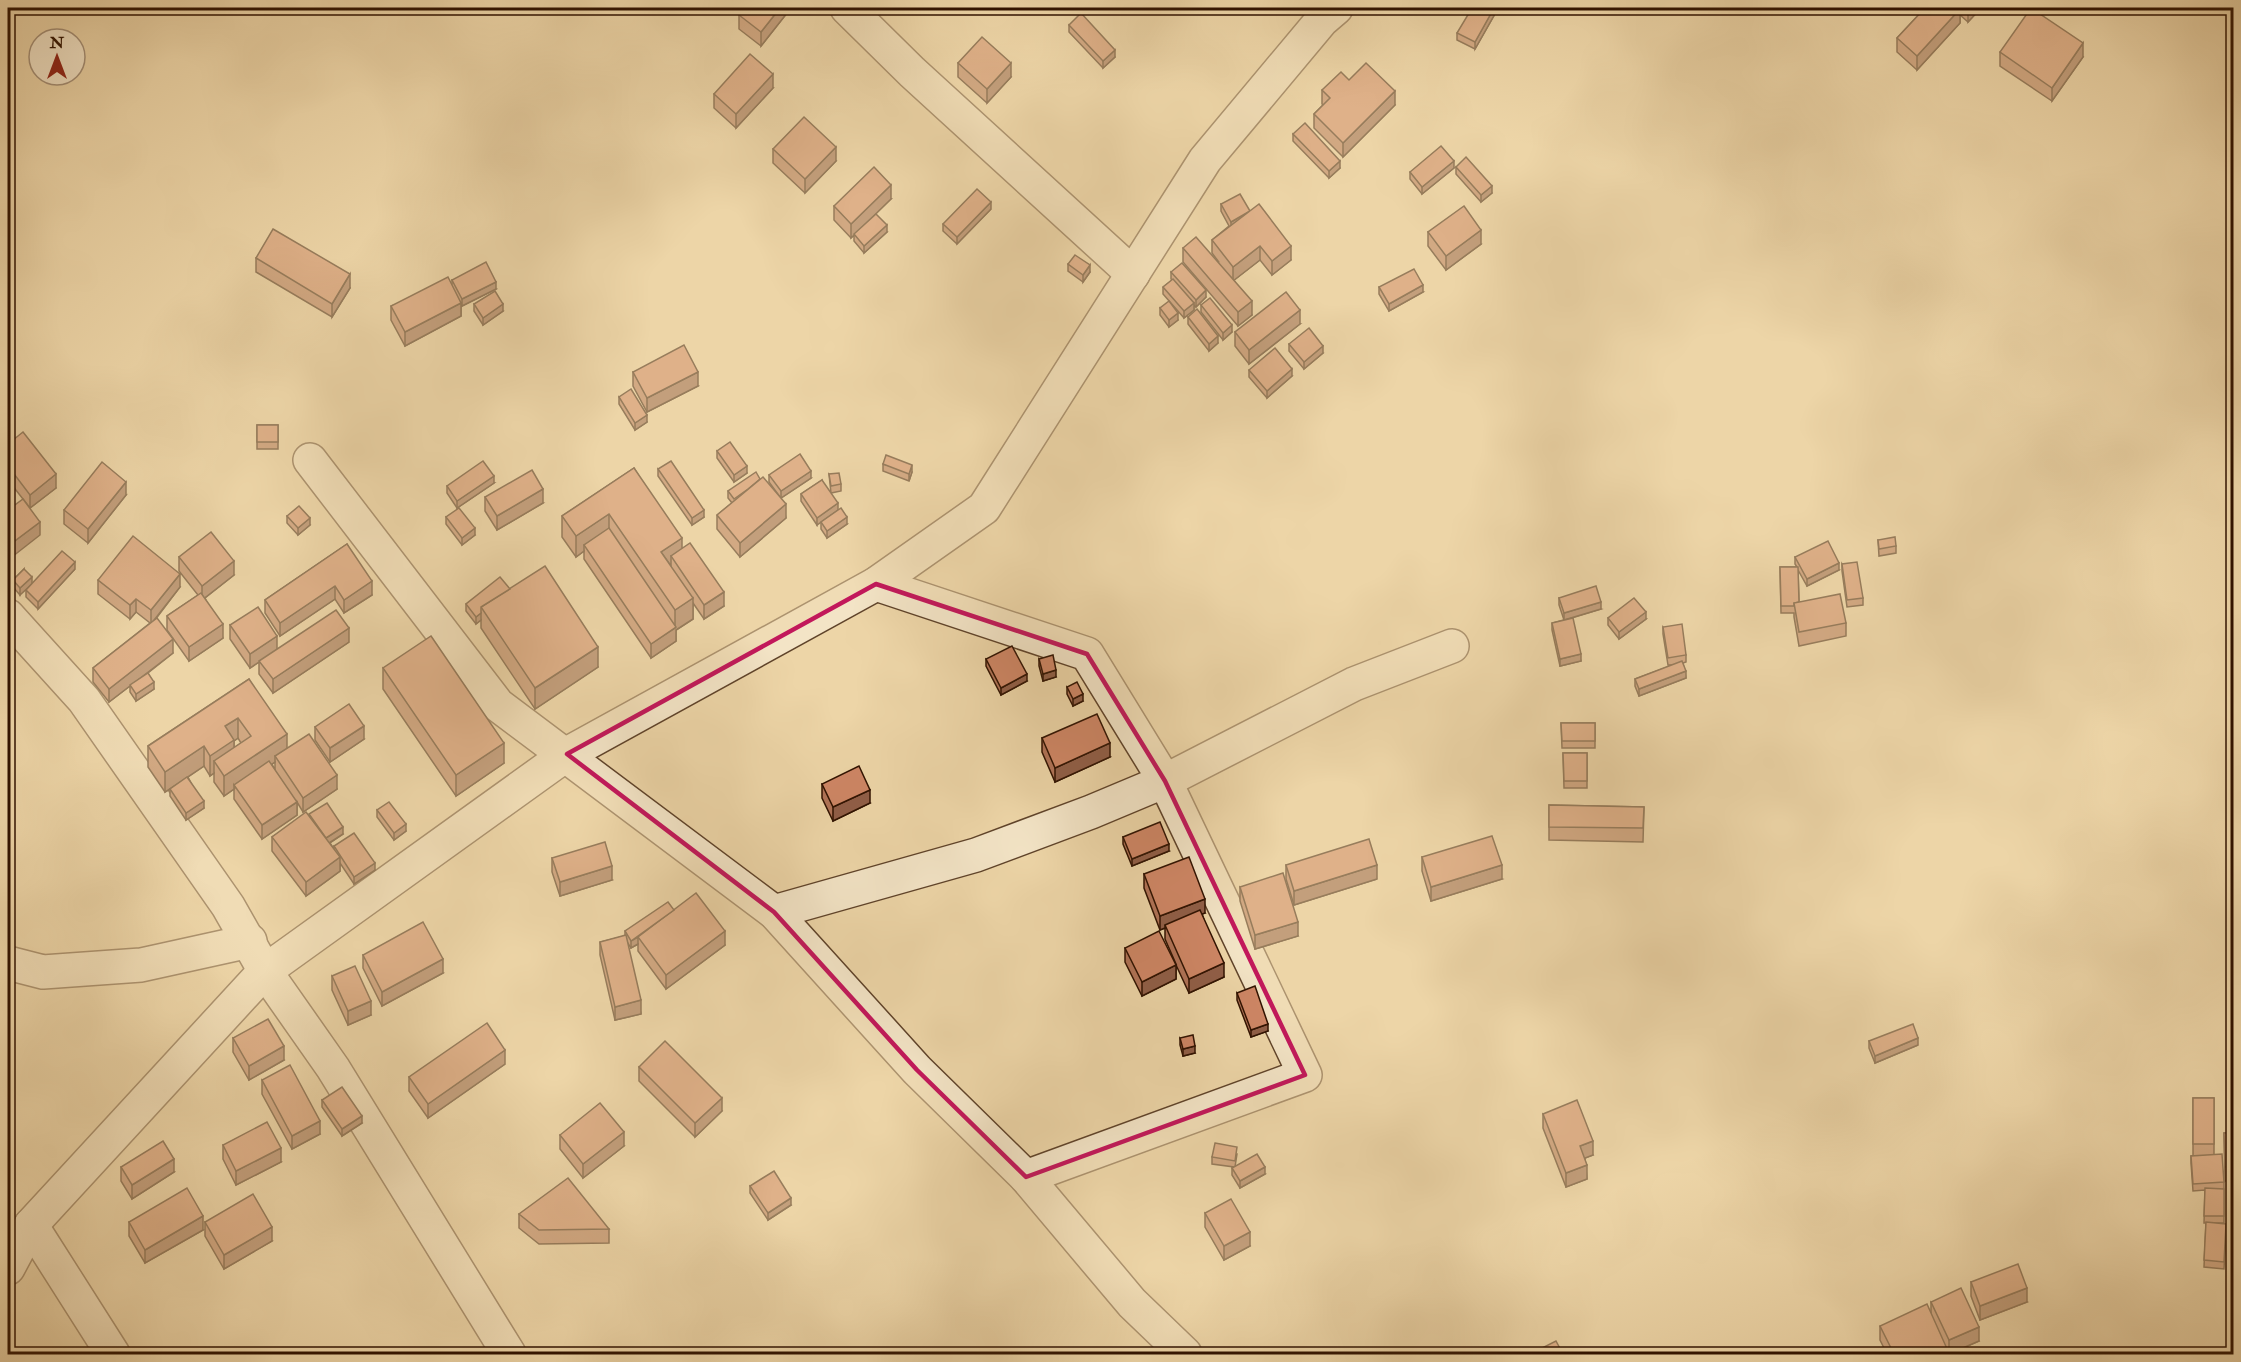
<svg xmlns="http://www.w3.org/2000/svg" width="2241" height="1362" font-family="'IM FELL Double Pica',serif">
	<rect width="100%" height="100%" fill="#edd5a7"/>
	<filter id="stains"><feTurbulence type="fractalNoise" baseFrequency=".00333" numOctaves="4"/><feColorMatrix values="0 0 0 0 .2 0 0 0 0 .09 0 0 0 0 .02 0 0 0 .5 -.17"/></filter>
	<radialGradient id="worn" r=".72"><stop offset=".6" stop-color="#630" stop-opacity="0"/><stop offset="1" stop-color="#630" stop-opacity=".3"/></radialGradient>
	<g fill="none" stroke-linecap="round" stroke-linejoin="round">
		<defs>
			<g id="minor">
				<polyline points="847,8 912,72 1133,274"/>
				<polyline points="310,460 498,705 774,912 917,1070 1026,1177 1132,1303 1185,1354"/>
				<polyline points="876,584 1087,654 1165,781 1305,1075 1026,1177"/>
				<polyline points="8,616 84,700 228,906 265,971 333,1068 509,1354"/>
				<polyline points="774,912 976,855 1091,812 1165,781 1354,684 1452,646"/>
				<polyline points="8,963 43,972 141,965 250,941"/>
				<polyline points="31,1225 113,1354"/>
				<polyline points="8,1268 31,1225 265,971 567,754 876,584 984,508 1205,160 1322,20 1336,8"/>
			</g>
		</defs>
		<use href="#minor" stroke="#5f432a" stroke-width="36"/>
		<use href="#minor" stroke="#f3e4c6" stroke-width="33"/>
	</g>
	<g fill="#b17357" stroke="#301200" stroke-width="1.5" fill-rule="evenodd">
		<polygon points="745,8 791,8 761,46 739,29 739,15"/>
		<polygon points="1077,8 1087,8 1083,12"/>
		<polygon points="1496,8 1496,12 1475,49 1457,40 1457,33"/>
		<polygon points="1925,8 1981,8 1968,22 1960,15 1960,23 1917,70 1897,52 1897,38"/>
		<polygon points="1069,25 1115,57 1103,68 1069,32"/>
		<polygon points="2000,52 2083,57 2052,101 2000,66"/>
		<polygon points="958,63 1011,77 987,103 958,77"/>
		<polygon points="1349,80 1395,105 1343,157 1314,128 1314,114 1323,105 1322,104 1322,90"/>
		<polygon points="773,88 736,128 714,108 714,94"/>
		<polygon points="1293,134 1340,168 1329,178 1293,141"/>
		<polygon points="773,149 836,161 805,193 773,163"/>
		<polygon points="1456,167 1492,193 1481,202 1456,174"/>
		<polygon points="1454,168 1422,194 1410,179 1410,172"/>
		<polygon points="891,199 860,229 887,232 864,253 854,241 854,235 851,238 834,220 834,206"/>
		<polygon points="1221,204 1250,211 1291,260 1272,275 1260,260 1234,280 1252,315 1238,326 1183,262 1183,248 1218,261 1212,253 1212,240 1229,226 1221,211"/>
		<polygon points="991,209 957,244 943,231 943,224"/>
		<polygon points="1428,232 1481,244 1446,270 1428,246"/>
		<polygon points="256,258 350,288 332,317 256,272"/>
		<polygon points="1068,264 1090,272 1083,282 1068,271"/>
		<polygon points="1171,272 1206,297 1196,307 1194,305 1194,310 1184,318 1163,294 1163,287 1172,280 1171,279"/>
		<polygon points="452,280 496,289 462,306 461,305 461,316 405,346 391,320 391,306 452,284"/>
		<polygon points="1379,287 1423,292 1389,311 1379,294"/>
		<polygon points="474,304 503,311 483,325 474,311"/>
		<polygon points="1201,305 1232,332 1223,340 1201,312"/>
		<polygon points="1160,308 1178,320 1169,327 1160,315"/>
		<polygon points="1188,317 1218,343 1209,351 1188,324"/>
		<polygon points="1300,324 1249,364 1235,346 1235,332"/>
		<polygon points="1289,344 1323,353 1304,369 1289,351"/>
		<polygon points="1249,370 1292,376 1267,398 1249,377"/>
		<polygon points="633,372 698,386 647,412 633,386"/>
		<polygon points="619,397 647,422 635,430 619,404"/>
		<polygon points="2234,405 2234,421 2233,419 2233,406"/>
		<rect x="257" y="425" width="21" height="24"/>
		<polygon points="8,444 56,488 30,508 8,480"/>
		<polygon points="717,451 747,473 734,482 717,458"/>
		<polygon points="883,464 912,472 909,481 883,471"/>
		<polygon points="634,468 682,548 724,606 704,619 693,603 693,619 676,630 676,641 651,658 584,559 584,551 576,557 562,537 562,516"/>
		<polygon points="658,469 704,517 692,525 658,476"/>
		<polygon points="829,474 841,484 841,491 831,493"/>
		<polygon points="769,475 811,478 781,498 786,518 740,557 717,529 717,515 732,503 728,498 728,491 760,479 780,497 769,482"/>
		<polygon points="822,480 817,525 801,501 801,494"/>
		<polygon points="494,483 457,508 447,493 447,486"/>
		<polygon points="126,495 88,543 64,524 64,510"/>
		<polygon points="485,497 543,503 497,530 485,511"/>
		<polygon points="287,516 310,525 298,535 287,523"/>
		<polygon points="446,517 475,535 462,545 446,524"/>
		<polygon points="821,522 847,524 827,538 821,529"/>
		<polygon points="1878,540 1896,546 1896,553 1879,556"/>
		<polygon points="347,544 372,595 344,613 335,599 280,636 265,613 265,600"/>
		<polygon points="179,557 234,575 205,598 223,638 189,661 167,630 167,616 198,595 179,571"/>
		<polygon points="1795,557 1839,570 1807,586 1798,570 1799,602 1846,623 1846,636 1799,646 1794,617 1794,613 1781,613 1780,567 1797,567 1795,564"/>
		<polygon points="1842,564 1863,598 1863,605 1847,607 1842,571"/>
		<polygon points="24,569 20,595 13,587 13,580"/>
		<polygon points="75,569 38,609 26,597 26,590"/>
		<polygon points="98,580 180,587 155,620 173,653 148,673 154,689 136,701 130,692 130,686 109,702 93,682 93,668 150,623 136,612 130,619 98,594"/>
		<polygon points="510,589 598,667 535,709 481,628 481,620 476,624 466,611 466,604"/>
		<polygon points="1559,598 1601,609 1565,620 1581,661 1560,666 1552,630 1552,623 1564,620 1559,605"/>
		<polygon points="1608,618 1646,619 1619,639 1608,625"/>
		<polygon points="230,625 277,649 349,642 273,693 259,674 259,662 250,668 230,639"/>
		<polygon points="1663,627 1686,655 1686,662 1683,663 1686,678 1639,696 1635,686 1635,679 1673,665 1668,665 1663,634"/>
		<polygon points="986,659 1027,681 1001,695 986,666"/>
		<polygon points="1039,659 1056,677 1043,681 1039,666"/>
		<polygon points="383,668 504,763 456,796 383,689"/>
		<path d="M249,679l38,70 50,40 -34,23 -6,-10v13l-35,24 -28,-40v-10l-10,7 -10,-14v-9l-4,3 -6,-10 -16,11 16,31 -18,12 -16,-24v-7l-5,3 -17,-25v-21zM238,738l3,5 -7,5v-7zM275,762v8l-3,-6z"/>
		<polygon points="1067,687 1083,701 1073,706 1067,694"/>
		<polygon points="1561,723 1595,723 1595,748 1562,748"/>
		<polygon points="315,727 364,739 330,762 315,740"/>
		<polygon points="1042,738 1110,757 1055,782 1042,752"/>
		<polygon points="1563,753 1587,753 1587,788 1564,788"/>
		<polygon points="822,784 870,803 833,821 822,798"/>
		<polygon points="1549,805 1644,807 1643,842 1549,840"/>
		<polygon points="377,810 406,831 394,840 377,817"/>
		<polygon points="309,815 343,834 330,843 334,849 334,846 375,870 354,884 340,863 340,871 306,896 272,851 272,837"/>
		<polygon points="1123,837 1169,851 1132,866 1123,844"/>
		<polygon points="1422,857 1502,879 1431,901 1422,871"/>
		<polygon points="552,858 612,880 560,896 552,872"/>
		<polygon points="1286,865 1377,879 1294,905 1286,879"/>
		<polygon points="1144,874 1205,913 1202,914 1224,977 1189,993 1176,965 1176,979 1142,996 1125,962 1125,948 1176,964 1165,939 1165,928 1160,930 1144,888"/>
		<polygon points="1240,887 1298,936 1255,949 1240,901"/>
		<polygon points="674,910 725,945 666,989 638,951 638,944 631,948 627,942 641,1014 615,1020 600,955 600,942 625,936 625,931"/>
		<polygon points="363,955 443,973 382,1006 363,968"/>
		<polygon points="332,976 371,1015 348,1025 332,990"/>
		<polygon points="1237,993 1268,1031 1251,1037 1237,1000"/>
		<polygon points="233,1038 284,1060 249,1080 233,1052"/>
		<polygon points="1180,1038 1195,1053 1183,1056 1180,1045"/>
		<polygon points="1869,1041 1918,1045 1875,1063 1869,1048"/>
		<polygon points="505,1064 428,1118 409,1091 409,1077"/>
		<polygon points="639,1067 722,1111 695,1137 639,1081"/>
		<polygon points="262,1080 320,1134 292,1149 262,1094"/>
		<polygon points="2234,1091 2234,1130 2229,1130 2229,1116"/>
		<polygon points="2193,1098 2214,1098 2214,1154 2224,1182 2224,1223 2210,1223 2226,1231 2224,1269 2204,1267 2206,1223 2204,1223 2205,1190 2193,1191 2191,1163 2191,1156 2193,1156"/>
		<polygon points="322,1100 362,1123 342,1136 322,1107"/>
		<polygon points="1543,1114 1593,1155 1585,1158 1587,1179 1566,1187 1543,1128"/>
		<polygon points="2224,1133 2234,1133 2234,1181 2225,1181"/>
		<polygon points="560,1135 624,1146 583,1178 560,1149"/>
		<polygon points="223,1145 281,1162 236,1185 223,1159"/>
		<polygon points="1237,1154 1235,1167 1265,1174 1240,1188 1232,1175 1232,1168 1234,1167 1212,1164 1212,1157"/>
		<polygon points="121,1167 174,1172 132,1199 121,1181"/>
		<polygon points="2228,1182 2234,1182 2234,1225 2230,1225 2231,1205 2227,1205"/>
		<polygon points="750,1186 791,1205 768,1220 750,1193"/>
		<polygon points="1205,1213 1250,1246 1224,1260 1205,1227"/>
		<polygon points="519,1214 609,1229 609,1243 539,1244 519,1228"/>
		<polygon points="129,1222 203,1230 145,1263 129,1236"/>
		<polygon points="205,1222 272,1241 224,1269 205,1236"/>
		<polygon points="1971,1282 2027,1302 1980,1320 1971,1296"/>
		<polygon points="1931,1302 1979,1341 1949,1354 1948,1353 1948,1354 1887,1354 1880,1340 1880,1326 1931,1314"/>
	</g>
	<g fill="#905e47" stroke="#301200" stroke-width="1.5">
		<polygon points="780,8 791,8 761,46 761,32"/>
		<polygon points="1494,8 1496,8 1496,12 1475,49 1475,42"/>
		<polygon points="1975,8 1981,8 1968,22 1968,15"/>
		<polygon points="1960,9 1960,23 1917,70 1917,56"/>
		<polygon points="2083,43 2083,57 2052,101 2052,88"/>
		<polygon points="1115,50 1115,57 1103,68 1103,61"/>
		<polygon points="1011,63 1011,77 987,103 987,89"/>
		<polygon points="773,74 773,88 736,128 736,114"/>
		<polygon points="1395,91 1395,105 1343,157 1343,143"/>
		<polygon points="836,147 836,161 805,193 805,179"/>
		<polygon points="1340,161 1340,168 1329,178 1329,171"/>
		<polygon points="1454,161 1454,168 1422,194 1422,187"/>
		<polygon points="891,185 891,199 851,238 851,224"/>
		<polygon points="1492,186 1492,193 1481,202 1481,195"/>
		<polygon points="991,202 991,209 957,244 957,237"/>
		<polygon points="1250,211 1231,229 1231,222"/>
		<polygon points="887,225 887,232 864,253 864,246"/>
		<polygon points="1481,230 1481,244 1446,270 1446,256"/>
		<polygon points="1260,246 1260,260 1233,281 1233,267"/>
		<polygon points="1291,246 1291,260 1272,275 1272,261"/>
		<polygon points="1090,265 1090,272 1083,282 1083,275"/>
		<polygon points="350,274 350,288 332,317 332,304"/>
		<polygon points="496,282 496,289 462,306 462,299"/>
		<polygon points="1423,285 1423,292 1389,311 1389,304"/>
		<polygon points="1206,290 1206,297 1196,307 1196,300"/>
		<polygon points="1252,301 1252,315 1238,326 1238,312"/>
		<polygon points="461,303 461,316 405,346 405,332"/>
		<polygon points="1194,303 1194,310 1184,318 1184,311"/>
		<polygon points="503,304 503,311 483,325 483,318"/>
		<polygon points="1300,310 1300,324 1249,364 1249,350"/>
		<polygon points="1178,313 1178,320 1169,327 1169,320"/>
		<polygon points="1232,325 1232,332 1223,340 1223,333"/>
		<polygon points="1218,336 1218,343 1209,351 1209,344"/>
		<polygon points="1323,346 1323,353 1304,369 1304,362"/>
		<polygon points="1292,369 1292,376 1267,398 1267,391"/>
		<polygon points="698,372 698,386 647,412 647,398"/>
		<polygon points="647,415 647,422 635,430 635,423"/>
		<polygon points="912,465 912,472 909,481 909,474"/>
		<polygon points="747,466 747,473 734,482 734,475"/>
		<polygon points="811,471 811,478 781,498 781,491"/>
		<polygon points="56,474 56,488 30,508 30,495"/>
		<polygon points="494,476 494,483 457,508 457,501"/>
		<polygon points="126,482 126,495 88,543 88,529"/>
		<polygon points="543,489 543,503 497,530 497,516"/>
		<polygon points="838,503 838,510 817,525 817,518"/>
		<polygon points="786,504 786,518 740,557 740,543"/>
		<polygon points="704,510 704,517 692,525 692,518"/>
		<polygon points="609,514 609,534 584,545 584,551 576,557 576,536"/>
		<polygon points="847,517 847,524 827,538 827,531"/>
		<polygon points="310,518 310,525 298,535 298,528"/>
		<polygon points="40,522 40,535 8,560 8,546"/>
		<polygon points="475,528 475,535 462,545 462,538"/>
		<polygon points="682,538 682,559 671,556 671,566 661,552"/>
		<polygon points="234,561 234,575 202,600 202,586"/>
		<polygon points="75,562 75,569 38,609 38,602"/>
		<polygon points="1839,563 1839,570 1807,586 1807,579"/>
		<polygon points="180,574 180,587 151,624 151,610"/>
		<polygon points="32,577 32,584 20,595 20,588"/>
		<polygon points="372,581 372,595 344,613 344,600"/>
		<polygon points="335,586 335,599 280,636 280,623"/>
		<polygon points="724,592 724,606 704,619 704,605"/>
		<polygon points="693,598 693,619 676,630 676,641 651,658 651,644 675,628 675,610"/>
		<polygon points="136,599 136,612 130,619 130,605"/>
		<polygon points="1601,602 1601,609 1564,620 1564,613"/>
		<polygon points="1646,612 1646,619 1619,639 1619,632"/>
		<polygon points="481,613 481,620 476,624 476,617"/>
		<polygon points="223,624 223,638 189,661 189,647"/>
		<polygon points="349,628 349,642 273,693 273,679"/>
		<polygon points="277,636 277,650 250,668 250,654"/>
		<polygon points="173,639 173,653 109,702 109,689"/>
		<polygon points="598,647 598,667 535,709 535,688"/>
		<polygon points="1581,654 1581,661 1560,666 1560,659"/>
		<polygon points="1056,670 1056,677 1043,681 1043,674"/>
		<polygon points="1686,671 1686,678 1639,696 1639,689"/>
		<polygon points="1027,674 1027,681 1001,695 1001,688"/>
		<polygon points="154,682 154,689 136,701 136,694"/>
		<polygon points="1083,694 1083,701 1073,706 1073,699"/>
		<polygon points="238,718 238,738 234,741 234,760 214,761 214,773 210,776 210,756 225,726"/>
		<polygon points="364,726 364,739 330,762 330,748"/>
		<polygon points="287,734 287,754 275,756 275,762 236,788 234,785 234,789 224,796 224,776"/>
		<polygon points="504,743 504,763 456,796 456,775"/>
		<polygon points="1110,743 1110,757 1055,782 1055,768"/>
		<polygon points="204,746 204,766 165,792 165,772"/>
		<polygon points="337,775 337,789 303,812 303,798"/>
		<polygon points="870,790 870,803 833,821 833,807"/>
		<polygon points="204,801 204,808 186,820 186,813"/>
		<polygon points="297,802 297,815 262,839 262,825"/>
		<polygon points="406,824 406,831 394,840 394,833"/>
		<polygon points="343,827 343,834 326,845 326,838"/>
		<polygon points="1169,844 1169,851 1132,866 1132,859"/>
		<polygon points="340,857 340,871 306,896 306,882"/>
		<polygon points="375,863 375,870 354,884 354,877"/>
		<polygon points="1377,865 1377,879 1294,905 1294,891"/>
		<polygon points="1502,865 1502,879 1431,901 1431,887"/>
		<polygon points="612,866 612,880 560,896 560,882"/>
		<polygon points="1205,899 1205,913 1166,928 1165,925 1165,928 1160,930 1160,916"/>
		<polygon points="1298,922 1298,936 1255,949 1255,935"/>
		<polygon points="725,931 725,945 666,989 666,975"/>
		<polygon points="638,937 638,944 631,948 631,941"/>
		<polygon points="443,959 443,973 382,1006 382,992"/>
		<polygon points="1224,963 1224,977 1189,993 1189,979"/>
		<polygon points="1176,965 1176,979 1142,996 1142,982"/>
		<polygon points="641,1000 641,1014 615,1020 615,1007"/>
		<polygon points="371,1001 371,1015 348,1025 348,1011"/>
		<polygon points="1268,1024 1268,1031 1251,1037 1251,1030"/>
		<polygon points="1918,1038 1918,1045 1875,1063 1875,1056"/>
		<polygon points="284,1046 284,1060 249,1080 249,1066"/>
		<polygon points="1195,1046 1195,1053 1183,1056 1183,1049"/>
		<polygon points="505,1050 505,1064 428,1118 428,1104"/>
		<polygon points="722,1098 722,1111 695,1137 695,1123"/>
		<polygon points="362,1116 362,1123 342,1136 342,1129"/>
		<polygon points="320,1121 320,1134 292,1149 292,1136"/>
		<polygon points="624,1132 624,1146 583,1178 583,1164"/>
		<polygon points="1593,1141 1593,1155 1580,1160 1580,1146"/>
		<polygon points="281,1148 281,1162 236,1185 236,1171"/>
		<polygon points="174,1159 174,1172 132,1199 132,1185"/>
		<polygon points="1587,1165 1587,1179 1566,1187 1566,1173"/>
		<polygon points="1265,1167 1265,1174 1240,1188 1240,1181"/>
		<polygon points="791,1198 791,1205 768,1220 768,1213"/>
		<polygon points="203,1216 203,1230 145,1263 145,1250"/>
		<polygon points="272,1227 272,1241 224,1269 224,1255"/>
		<polygon points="1250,1232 1250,1246 1224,1260 1224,1246"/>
		<polygon points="2027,1288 2027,1302 1980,1320 1980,1306"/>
		<polygon points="1979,1327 1979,1341 1949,1354 1949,1340"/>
	</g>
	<g fill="#ce8665" stroke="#301200" stroke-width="1.5">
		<polygon points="745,8 780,8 761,32 739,15"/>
		<polygon points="1472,8 1494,8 1475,42 1457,33"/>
		<polygon points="1925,8 1958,8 1960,9 1917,56 1897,38"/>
		<polygon points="1959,8 1975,8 1968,15"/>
		<polygon points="2031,8 2083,43 2052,88 2000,52"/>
		<polygon points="1081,13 1115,50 1103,61 1069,25"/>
		<polygon points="982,37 1011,63 987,89 958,63"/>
		<polygon points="750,54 773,74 736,114 714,94"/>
		<polygon points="1366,63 1395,91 1343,143 1314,114 1330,98 1322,90 1341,72 1349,80"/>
		<polygon points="804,117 836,147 805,179 773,149"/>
		<polygon points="1305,123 1340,161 1329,171 1293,134"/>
		<polygon points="1441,146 1454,161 1422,187 1410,172"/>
		<polygon points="1466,157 1492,186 1481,195 1456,167"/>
		<polygon points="874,167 891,185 851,224 834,206"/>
		<polygon points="977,189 991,202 957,237 943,224"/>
		<polygon points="1240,194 1250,211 1231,222 1221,204"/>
		<polygon points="1259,204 1291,246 1272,261 1260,246 1233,267 1212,240"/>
		<polygon points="1464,206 1481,230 1446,256 1428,232"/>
		<polygon points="876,214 887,225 864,246 854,234"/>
		<polygon points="273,229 350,274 332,304 256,258"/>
		<polygon points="1196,237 1252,301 1238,312 1183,248"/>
		<polygon points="1075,255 1090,265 1083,275 1068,264"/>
		<polygon points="486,262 496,282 462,299 452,280"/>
		<polygon points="1182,263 1206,290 1196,300 1171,272"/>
		<polygon points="1414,269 1423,285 1389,304 1379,287"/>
		<polygon points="448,277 461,303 405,332 391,306"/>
		<polygon points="1173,279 1194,303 1184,311 1163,287"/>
		<polygon points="495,291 503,304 483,318 474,304"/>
		<polygon points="1286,292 1300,310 1249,350 1235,332"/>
		<polygon points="1210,298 1232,325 1223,333 1201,305"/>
		<polygon points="1169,301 1178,313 1169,320 1160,308"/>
		<polygon points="1197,309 1218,336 1209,344 1188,317"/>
		<polygon points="1309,328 1323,346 1304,362 1289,344"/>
		<polygon points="684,345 698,372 647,398 633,372"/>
		<polygon points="1275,348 1292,369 1267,391 1249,370"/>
		<polygon points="631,389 647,415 635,423 619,397"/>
		<rect x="257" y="425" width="21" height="17"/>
		<polygon points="23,432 56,474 30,495 8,466 8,444"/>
		<polygon points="730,442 747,466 734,475 717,451"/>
		<polygon points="800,454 811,471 781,491 769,475"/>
		<polygon points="886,455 912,465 909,474 883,464"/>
		<polygon points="483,461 494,476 457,501 447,486"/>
		<polygon points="671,461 704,510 692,518 658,469"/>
		<polygon points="102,462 126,482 88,529 64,510"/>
		<polygon points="634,468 682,538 661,552 693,598 675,610 609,514 576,536 562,516"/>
		<polygon points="532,470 543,489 497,516 485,497"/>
		<polygon points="756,472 760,479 748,489 734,499 728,491"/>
		<polygon points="839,473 841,484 831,486 829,474"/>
		<polygon points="763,477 786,504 740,543 717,515"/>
		<polygon points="822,480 838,503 817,518 801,494"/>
		<polygon points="23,499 40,522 8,546 8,510"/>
		<polygon points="299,506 310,518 298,528 287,516"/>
		<polygon points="459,508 475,528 462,538 446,517"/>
		<polygon points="841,508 847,517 827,531 821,522"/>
		<polygon points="609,528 676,627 651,644 584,545"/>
		<polygon points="211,532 234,561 202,586 179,557"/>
		<polygon points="133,536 180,574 151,610 136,599 130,605 98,580"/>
		<polygon points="1895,537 1896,546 1879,549 1878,540"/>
		<polygon points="1828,541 1839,563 1807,579 1795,557"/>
		<polygon points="690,543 724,592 704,605 671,556"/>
		<polygon points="347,544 372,581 344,600 335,586 280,623 265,600"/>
		<polygon points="62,551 75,562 38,602 26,590"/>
		<polygon points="1857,562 1863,598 1847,600 1842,564"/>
		<polygon points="545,566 598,647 535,688 481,607"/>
		<polygon points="1780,567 1798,567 1799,602 1794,603 1794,606 1781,606"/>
		<polygon points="24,569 32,577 20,588 13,580"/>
		<polygon points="500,577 510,589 481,607 481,613 476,617 466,604"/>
		<polygon points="1596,586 1601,602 1564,613 1559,598"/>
		<polygon points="201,593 223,624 189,647 167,616"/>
		<polygon points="1840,594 1846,623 1799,632 1794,603"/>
		<polygon points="1634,598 1646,612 1619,632 1608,618"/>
		<polygon points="258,607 277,636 250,654 230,625"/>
		<polygon points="336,610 349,628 273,679 259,661"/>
		<polygon points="157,618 173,639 109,689 93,668"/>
		<polygon points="1573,618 1581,654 1560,659 1552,623"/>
		<polygon points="1682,624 1686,655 1668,658 1663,627"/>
		<polygon points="431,636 504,743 456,775 383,668"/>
		<polygon points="1012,646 1027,674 1001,688 986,659"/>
		<polygon points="1053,655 1056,670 1043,674 1039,659"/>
		<polygon points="1682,661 1686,671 1639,689 1635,679"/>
		<polygon points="148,673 154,682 136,694 130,685"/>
		<polygon points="249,679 287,734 224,776 214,761 251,736 238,718 225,726 234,740 210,756 204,746 165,772 148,746"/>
		<polygon points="1077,682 1083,694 1073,699 1067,687"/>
		<polygon points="349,704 364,726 330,748 315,727"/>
		<polygon points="1097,714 1110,743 1055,768 1042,738"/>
		<polygon points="1561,723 1595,723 1595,741 1562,741"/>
		<polygon points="309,734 337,775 303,798 275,756"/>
		<polygon points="1563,753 1587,753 1587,781 1564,781"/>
		<polygon points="269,761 297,802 262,825 234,785"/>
		<polygon points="859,766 870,790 833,807 822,784"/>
		<polygon points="187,777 204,801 186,813 170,789"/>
		<polygon points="389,802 406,824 394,833 377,810"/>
		<polygon points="327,803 343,827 326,838 309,814"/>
		<polygon points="1549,805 1644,807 1643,828 1549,827"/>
		<polygon points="306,812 340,857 306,882 272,837"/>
		<polygon points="1160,822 1169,844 1132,859 1123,837"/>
		<polygon points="354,833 375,863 354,877 334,846"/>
		<polygon points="1492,836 1502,865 1431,887 1422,857"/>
		<polygon points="1369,839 1377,865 1294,891 1286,865"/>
		<polygon points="605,842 612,866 560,882 552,858"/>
		<polygon points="1189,857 1205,899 1160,916 1144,874"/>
		<polygon points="1283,873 1298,922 1255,935 1240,887"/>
		<polygon points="696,893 725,931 666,975 638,937"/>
		<polygon points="668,902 674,910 631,941 625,931"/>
		<polygon points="1200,910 1224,963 1189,979 1165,925"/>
		<polygon points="423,922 443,959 382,992 363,955"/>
		<polygon points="1159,931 1176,965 1142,982 1125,948"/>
		<polygon points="626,935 641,1000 615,1007 600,942"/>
		<polygon points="355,966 371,1001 348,1011 332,976"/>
		<polygon points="1255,986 1268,1024 1251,1030 1237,993"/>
		<polygon points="268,1019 284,1046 249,1066 233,1038"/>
		<polygon points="487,1023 505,1050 428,1104 409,1077"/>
		<polygon points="1913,1024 1918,1038 1875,1056 1869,1041"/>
		<polygon points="1193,1035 1195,1046 1183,1049 1180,1038"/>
		<polygon points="665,1041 722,1098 695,1123 639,1067"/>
		<polygon points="290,1065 320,1121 292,1136 262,1080"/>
		<polygon points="342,1087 362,1116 342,1129 322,1100"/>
		<polygon points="2230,1091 2234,1091 2234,1116 2229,1116"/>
		<rect x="2193" y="1098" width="21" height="46"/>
		<polygon points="1577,1100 1593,1141 1580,1146 1587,1165 1566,1173 1543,1114"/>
		<polygon points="600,1103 624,1132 583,1164 560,1135"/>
		<polygon points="267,1122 281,1148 236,1171 223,1145"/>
		<polygon points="2224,1133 2234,1133 2234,1167 2225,1167"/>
		<polygon points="163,1141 174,1159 132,1185 121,1167"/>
		<polygon points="1215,1143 1237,1147 1235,1161 1212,1157"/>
		<polygon points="1257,1154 1265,1167 1240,1181 1232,1168"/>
		<polygon points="2222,1154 2224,1182 2193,1184 2191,1156"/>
		<polygon points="774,1171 791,1198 768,1213 750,1186"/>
		<polygon points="568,1178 609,1229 539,1230 519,1214"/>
		<polygon points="2228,1182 2234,1182 2234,1198 2227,1198"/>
		<polygon points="187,1188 203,1216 145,1250 129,1222"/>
		<polygon points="2205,1188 2224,1189 2224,1216 2204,1216"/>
		<polygon points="253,1194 272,1227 224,1255 205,1222"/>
		<polygon points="1231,1199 1250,1232 1224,1246 1205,1213"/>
		<polygon points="2231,1203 2234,1204 2234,1218 2230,1218"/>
		<polygon points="2206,1222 2226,1224 2224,1262 2204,1260"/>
		<polygon points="2018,1264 2027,1288 1980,1306 1971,1282"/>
		<polygon points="1961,1288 1979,1327 1949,1340 1931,1302"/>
		<polygon points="1927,1304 1948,1351 1941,1354 1894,1354 1880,1326"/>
		<polygon points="1556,1341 1563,1354 1543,1354 1540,1349"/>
	</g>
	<path d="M0 0H2241V1362H0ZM876,584l211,70 78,127 140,294 -279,102 -109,-107 -143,-158 -207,-158z" fill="#edd5a7" fill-opacity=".55" fill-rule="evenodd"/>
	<path fill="none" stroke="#c2185b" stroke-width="4.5" stroke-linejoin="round" d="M876,584l211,70 78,127 140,294 -279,102 -109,-107 -143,-158 -207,-158z"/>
	<rect width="2241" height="1362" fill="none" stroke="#edd5a7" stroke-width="30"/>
	<rect x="9" y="9" width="2223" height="1344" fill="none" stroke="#301200" stroke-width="3"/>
	<rect x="15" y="15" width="2211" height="1332" fill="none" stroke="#301200" stroke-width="1.5"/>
	<g transform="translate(57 57)"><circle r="28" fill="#f3e4c6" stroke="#a59077" stroke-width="1.5"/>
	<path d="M0-4.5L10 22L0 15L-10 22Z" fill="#8f2418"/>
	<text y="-9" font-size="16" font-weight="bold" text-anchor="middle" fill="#301200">N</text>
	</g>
	<rect width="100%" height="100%" filter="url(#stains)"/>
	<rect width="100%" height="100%" fill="url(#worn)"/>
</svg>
